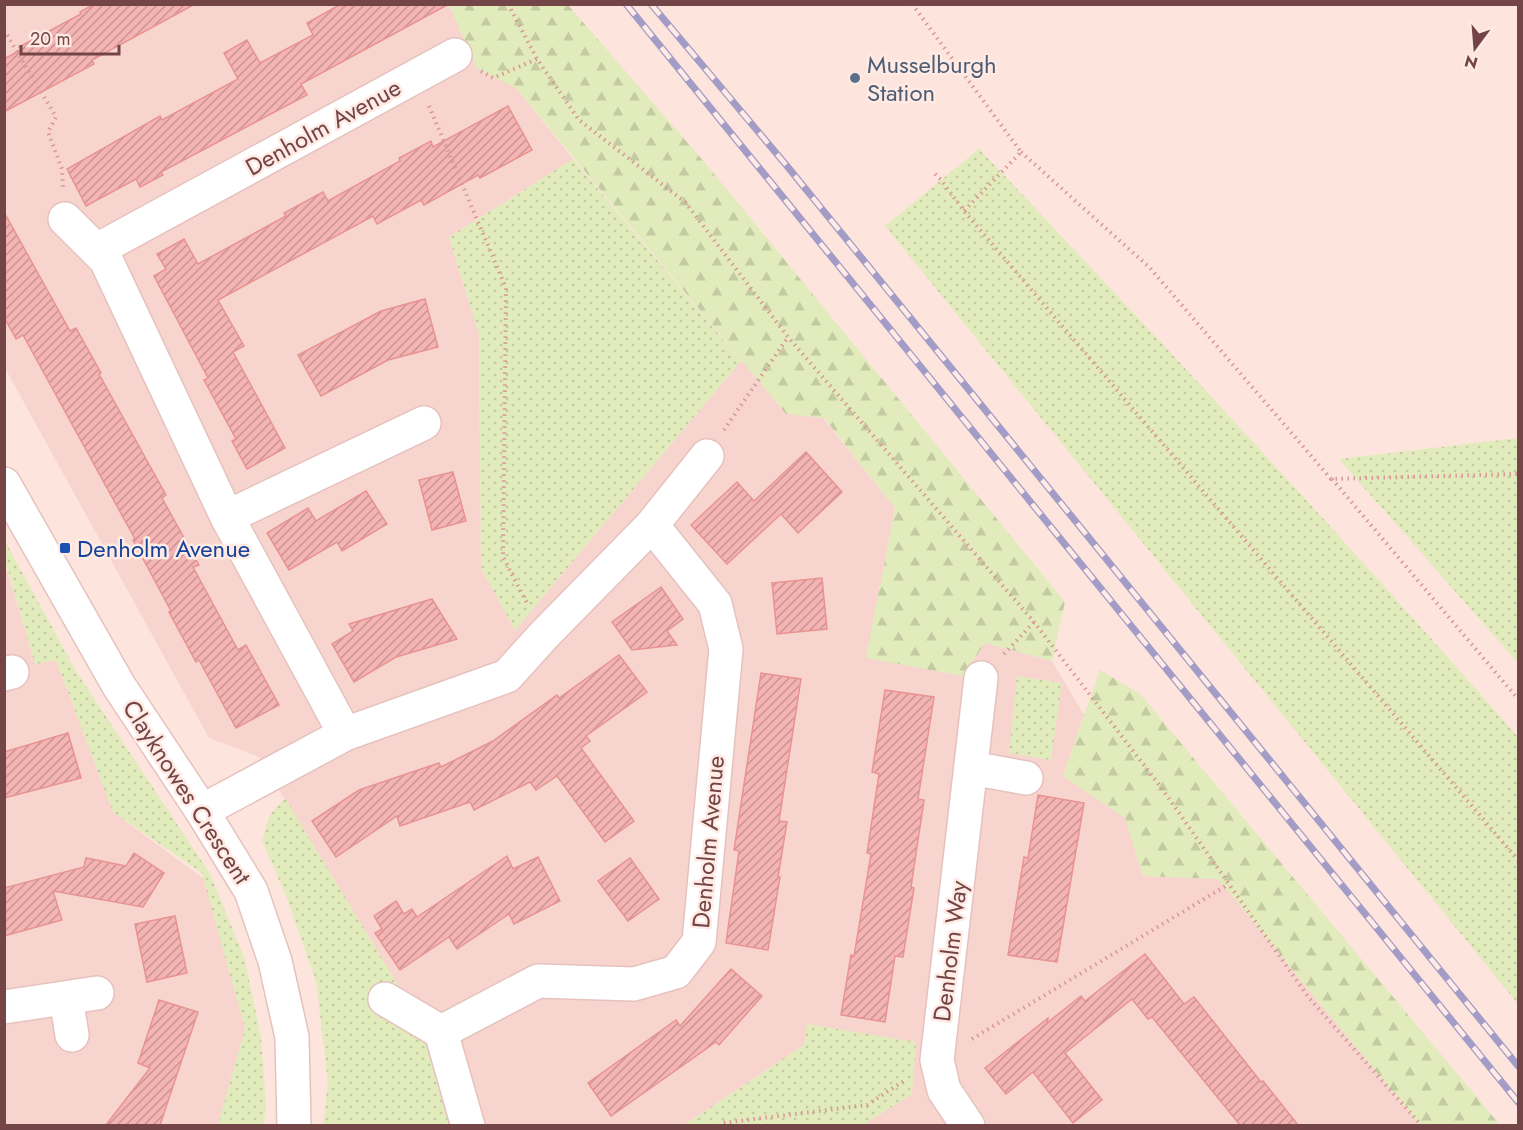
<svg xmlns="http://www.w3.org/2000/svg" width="1523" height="1130" font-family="Jost,sans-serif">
	<defs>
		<pattern id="green-dots" width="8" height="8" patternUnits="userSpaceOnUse" patternTransform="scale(1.5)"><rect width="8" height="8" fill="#e1ebbb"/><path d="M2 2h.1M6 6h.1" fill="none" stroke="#c4cba2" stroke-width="1.8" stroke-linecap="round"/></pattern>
		<pattern id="forest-firs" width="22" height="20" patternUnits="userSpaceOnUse" patternTransform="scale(1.5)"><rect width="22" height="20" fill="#e1ebbb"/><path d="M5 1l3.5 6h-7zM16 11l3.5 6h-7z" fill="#c4cba2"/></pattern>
		<pattern id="building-hatch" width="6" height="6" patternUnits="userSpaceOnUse" patternTransform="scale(1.5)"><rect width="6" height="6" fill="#f4b4b3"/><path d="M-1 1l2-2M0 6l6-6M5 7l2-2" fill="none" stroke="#ca9493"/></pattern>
	</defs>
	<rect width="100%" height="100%" fill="#fde4dd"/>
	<g fill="#f7d5ce">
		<polygon points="4,5 454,5 516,88 573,159 449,237 479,335 481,569 515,630 741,361 823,418 895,508 866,658 985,643 1052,661 1084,715 1063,776 1125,818 1143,876 1218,879 1420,1125 863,1125 912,1094 808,1024 804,1045 684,1125 464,1125 432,1041 259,757 209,738 5,368"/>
		<polygon points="4,560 35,663 56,660 113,812 204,879 245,1029 218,1125 5,1125"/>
	</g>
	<g fill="url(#green-dots)">
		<path d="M979,149c183,193 364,388 539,588v267l-633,-778z"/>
		<polygon points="573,159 741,361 515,630 481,569 479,335 449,237"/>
		<polygon points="1518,438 1518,663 1339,459"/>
		<polygon points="5,541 76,671 210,874 244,957 261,1037 266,1108 263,1125 218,1125 245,1029 202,873 113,812 56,660 35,664 5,560"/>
		<polygon points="1017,676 1062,683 1051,760 1009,753"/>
		<polygon points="285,798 432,1041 464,1125 323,1125 328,1082 316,981 288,901 262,840 270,814"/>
		<polygon points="807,1024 916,1042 912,1094 863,1125 684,1125 804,1045"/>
	</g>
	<g fill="url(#forest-firs)">
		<polygon points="449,5 568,5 706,164 1065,602 1052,661 985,643 963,676 866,658 895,508 824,418 786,414 516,88 476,68"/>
		<polygon points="1100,670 1140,694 1500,1125 1420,1125 1218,879 1143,876 1125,818 1063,776"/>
	</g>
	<g fill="url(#building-hatch)" stroke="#e89392" stroke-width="1.5">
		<polygon points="94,4 195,4 92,60 94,64 4,112 4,59 21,50 19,47 81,14 80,12"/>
		<polygon points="341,4 449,4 301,84 307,95 161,172 163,175 140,187 136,179 86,206 67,169 160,116 162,120 238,79 224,53 247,40 260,63 313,35 307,23"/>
		<polygon points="508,106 532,150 480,178 478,175 424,205 421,200 377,224 373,216 218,300 244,346 233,352 285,448 247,469 232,441 236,439 204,380 208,378 154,276 166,269 157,254 184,239 198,264 286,216 284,213 323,192 328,201 400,161 399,158 431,141 433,147"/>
		<polygon points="4,212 70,331 76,328 101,373 99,374 166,495 162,498 199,565 193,567 238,650 246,645 279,705 236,728 199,660 196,662 169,612 171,611 133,540 135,539 23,335 16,339 4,317"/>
		<polygon points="425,299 438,347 388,360 321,396 298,355 381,311"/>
		<polygon points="806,452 842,492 798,533 781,514 727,564 691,525 737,482 754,501"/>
		<polygon points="453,472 466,521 432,530 419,480"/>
		<polygon points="366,491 387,524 342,551 337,542 289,570 267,533 308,508 316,521"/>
		<polygon points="822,578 827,629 777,634 772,583"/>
		<polygon points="661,587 683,619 667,631 677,645 632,650 612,622"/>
		<polygon points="432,599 457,639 396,657 354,682 332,644 353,631 349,624"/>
		<polygon points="619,655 647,692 586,736 590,741 581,748 634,821 605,842 557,776 536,790 530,782 474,810 470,802 400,826 397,816 336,857 312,821 359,790 439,763 441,767 493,741 557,695 559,698"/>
		<polygon points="761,673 801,679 779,821 787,822 778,877 780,877 768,950 726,943 739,851 734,850"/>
		<polygon points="885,690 934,697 918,799 924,800 911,887 914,888 903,957 895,956 885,1022 841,1015 851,955 854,956 871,854 867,853 879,774 872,772"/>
		<polygon points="68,733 81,778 4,798 4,752"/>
		<polygon points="1038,795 1084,803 1057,962 1008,955 1024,857 1028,858"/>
		<polygon points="134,853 164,873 143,907 53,891 62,920 4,936 4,888 84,867 86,858 126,866"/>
		<polygon points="507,856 513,869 538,857 560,901 514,924 509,914 457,949 449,937 400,970 375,933 382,929 374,916 396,901 404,914 412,909 417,917"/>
		<polygon points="630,858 659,899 628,921 598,881"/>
		<polygon points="175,916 187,973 147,982 135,924"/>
		<polygon points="1145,954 1184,1004 1194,997 1261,1082 1263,1081 1298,1125 1240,1125 1152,1017 1148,1019 1132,999 1065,1053 1102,1100 1073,1123 1033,1072 1006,1094 985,1068 1048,1018 1047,1023 1081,996 1085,1001"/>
		<polygon points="731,969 762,996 719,1045 716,1042 611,1116 588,1083 676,1020 680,1026"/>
		<polygon points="159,1000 198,1012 160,1125 106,1125 150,1068 138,1063"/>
	</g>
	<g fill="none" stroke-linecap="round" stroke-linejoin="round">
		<defs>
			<g id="minor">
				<polyline points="65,219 106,260 227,517 345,734"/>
				<polyline points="97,250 455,55"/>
				<polyline points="4,484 119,686 202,811 251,891 275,961 292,1037 294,1126"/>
				<polyline points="227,517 424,423"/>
				<polyline points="4,674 12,672"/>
				<polyline points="971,768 1026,778"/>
				<polyline points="202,811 345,734 507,676 544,635 652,525 707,456"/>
				<polyline points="66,998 72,1035"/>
				<polyline points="385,999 441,1032"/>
				<polyline points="4,1007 97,993"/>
				<polyline points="468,1126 441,1032 538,981 634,984 676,972 699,942 726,649 715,604 652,525"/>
				<polyline points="968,1126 944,1090 937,1060 981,678"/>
			</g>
		</defs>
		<use href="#minor" stroke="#e6c2be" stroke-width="36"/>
		<g stroke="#d89797" stroke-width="4" stroke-dasharray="1.5 4.5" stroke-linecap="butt">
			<polyline points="508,4 537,59 579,120 685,202 788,337 1034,622 1160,786 1309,998 1422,1126"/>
			<polyline points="912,4 1021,152 964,211"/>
			<polyline points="4,30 56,117 48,132 62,169 63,188"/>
			<polyline points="481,71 493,78 537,59"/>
			<polyline points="429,106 506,288 503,557 528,605"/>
			<polyline points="1021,152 1150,268 1331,479 1518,474"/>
			<polyline points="935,174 941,180 964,211 1518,860"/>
			<polyline points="724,430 788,337"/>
			<polyline points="1332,479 1518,699"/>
			<polyline points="1004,654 1034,622"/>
			<polyline points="972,1039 1229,884"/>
			<polyline points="719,1126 722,1123 867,1105 907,1079"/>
		</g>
		<use href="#minor" stroke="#fff" stroke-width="33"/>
		<defs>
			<g id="rail">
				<polyline points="626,4 1518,1102"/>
				<polyline points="651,4 787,166 1518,1066"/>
			</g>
		</defs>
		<use href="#rail" stroke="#a39cc6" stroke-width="7"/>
		<use href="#rail" stroke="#ffeae4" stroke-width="4.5" stroke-dasharray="14" stroke-linecap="butt"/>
	</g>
	<circle fill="#5c6f8a" stroke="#ffeae4" stroke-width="2" cx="855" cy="78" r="6"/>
	<rect fill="#1a4fb4" stroke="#ffeae4" stroke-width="2" x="59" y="542" width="12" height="12" rx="3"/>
	<g text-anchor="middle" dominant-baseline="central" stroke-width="5" stroke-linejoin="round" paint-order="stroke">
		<g font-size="24" fill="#4e5e75" stroke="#ffeae4" text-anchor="start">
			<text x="867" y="64">Musselburgh<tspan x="867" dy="28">Station</tspan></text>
		</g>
		<g font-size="24" fill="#734546" stroke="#ffeae4">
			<text transform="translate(323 127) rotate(-29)">Denholm Avenue</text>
			<text transform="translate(187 792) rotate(57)">Clayknowes Crescent</text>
			<text transform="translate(708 842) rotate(-85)">Denholm Avenue</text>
			<text transform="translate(950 951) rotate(-83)">Denholm Way</text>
		</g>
		<g font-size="24" fill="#164399" stroke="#ffeae4" text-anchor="start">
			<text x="77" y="548">Denholm Avenue</text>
		</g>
	</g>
	<rect width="1523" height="1130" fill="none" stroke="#734546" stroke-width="12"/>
	<g transform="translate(1475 48) rotate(196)" stroke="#ffeae4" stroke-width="4.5" paint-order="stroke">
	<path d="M0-4.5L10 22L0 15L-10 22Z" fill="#734546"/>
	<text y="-9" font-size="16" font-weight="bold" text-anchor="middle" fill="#734546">N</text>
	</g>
	<path d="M21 45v9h98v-9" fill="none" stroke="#734546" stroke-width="3"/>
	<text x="30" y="45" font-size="18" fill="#734546" stroke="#ffeae4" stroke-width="4.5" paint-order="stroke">20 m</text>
</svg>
